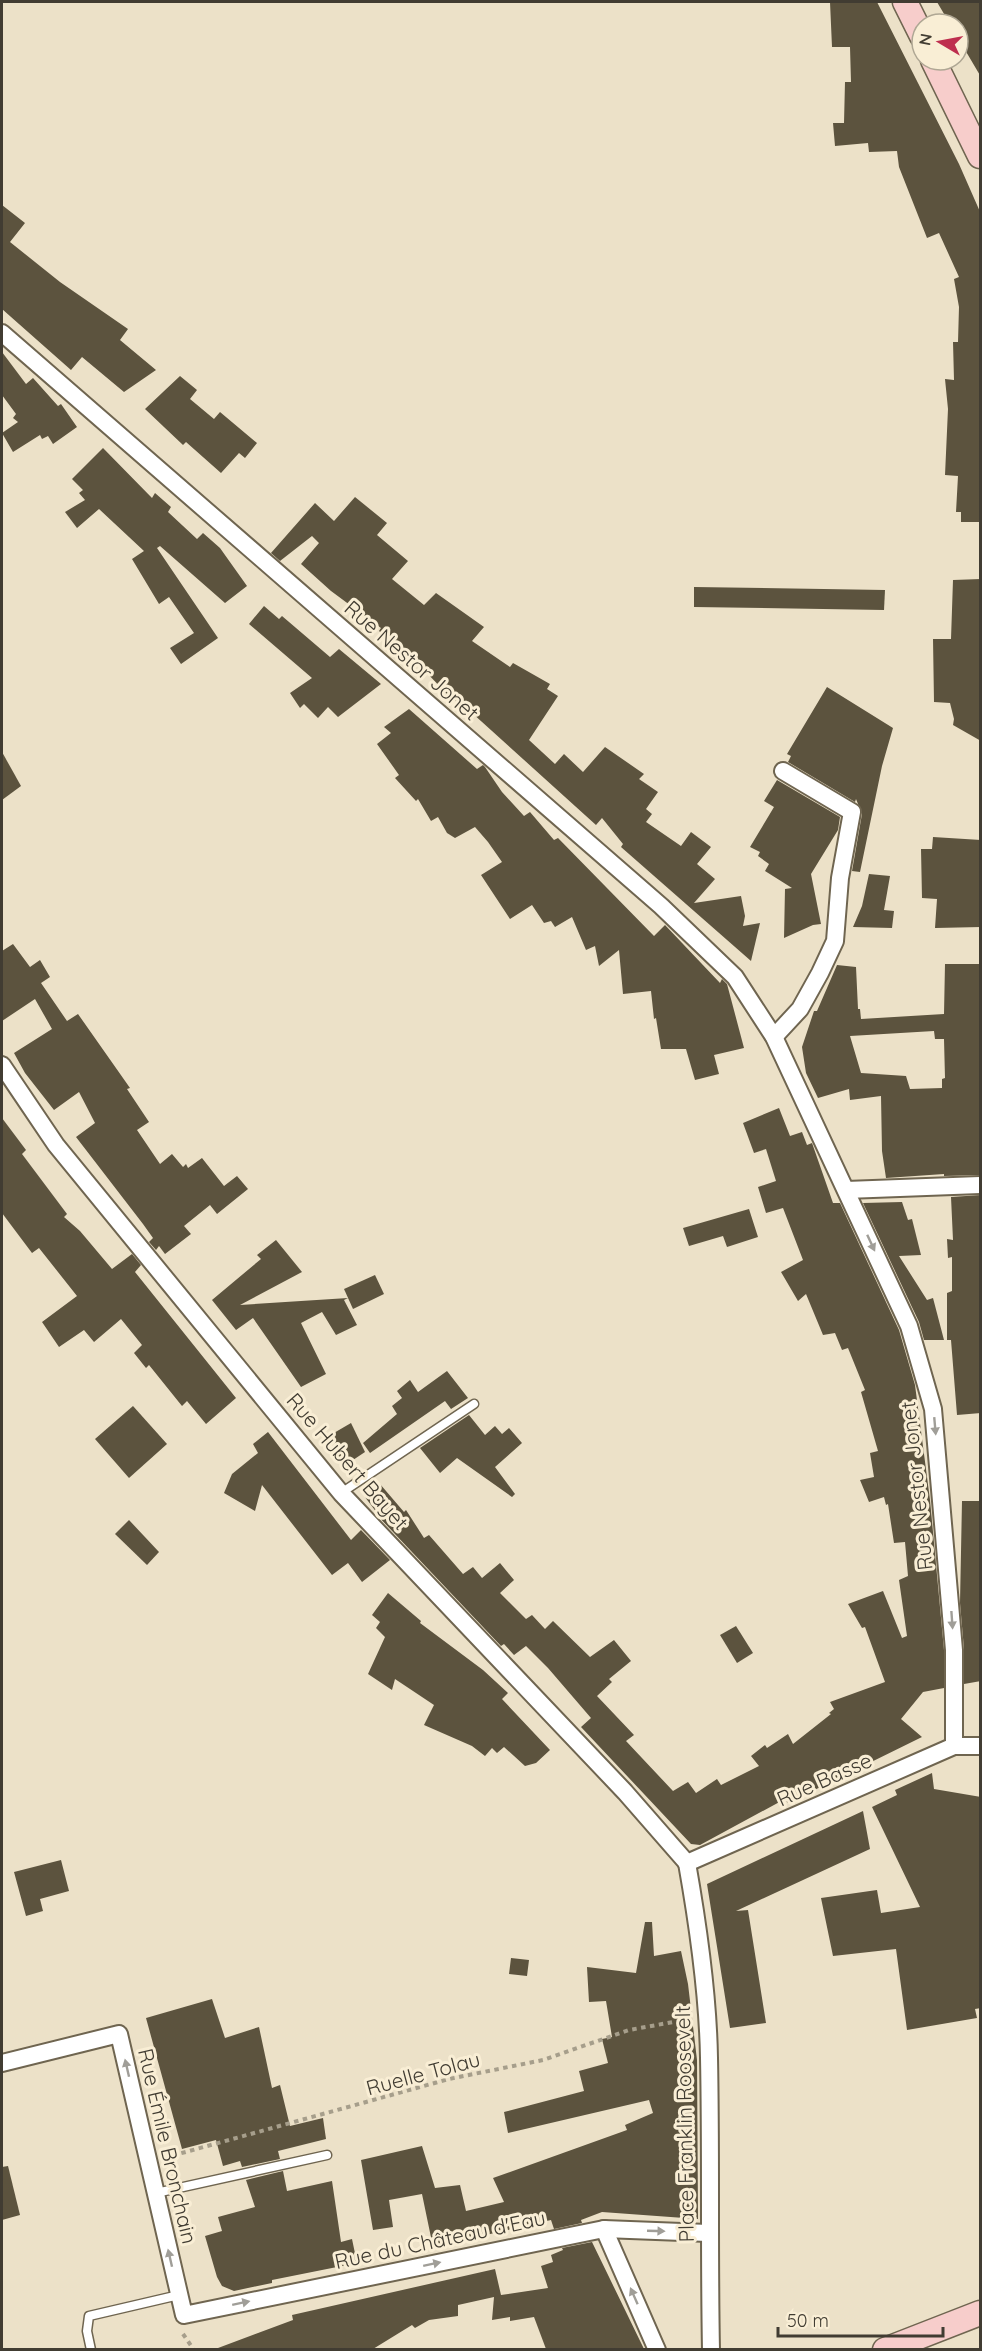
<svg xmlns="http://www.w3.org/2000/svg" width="982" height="2351" font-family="Quicksand,sans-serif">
	<rect width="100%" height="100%" fill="#ece1c8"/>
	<g fill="#5c533e" fill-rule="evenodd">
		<polygon points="830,2 877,2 959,164 981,214 980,522 961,522 961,512 956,512 958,476 945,475 948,409 945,379 954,380 953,342 958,342 959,307 954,279 959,277 939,233 927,238 899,167 897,151 869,152 868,143 835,146 833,123 844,123 845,82 851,82 850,47 832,47"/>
		<polygon points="937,2 981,2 981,77 958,38 958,24 950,24"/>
		<polygon points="2,205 25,223 10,242 60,282 128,329 120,340 156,370 124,392 82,357 71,370 2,309"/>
		<polygon points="2,352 26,384 33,378 58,406 61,404 77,427 53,444 48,436 42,439 40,435 13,452 2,433 18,422 13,418 16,414 2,395"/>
		<polygon points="180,376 197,390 190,399 214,419 220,412 257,443 245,458 239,453 221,473 186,442 183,445 145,409"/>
		<polygon points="103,448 152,498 155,493 171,507 168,512 197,539 203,533 220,548 247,586 225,603 160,546 157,548 218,638 181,664 170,648 194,633 169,597 159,604 132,559 144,551 99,509 77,528 65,512 85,500 79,493 83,490 72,479"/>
		<polygon points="355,497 387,523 377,535 408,561 392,579 424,605 436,593 484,627 472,641 510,667 513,663 550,684 547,689 558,696 529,740 555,764 564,754 583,772 605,747 644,774 639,779 658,792 646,809 652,814 646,822 681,846 691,832 711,847 697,864 715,879 694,903 741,896 745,916 743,926 760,923 751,961 621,847 623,844 602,818 596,825 461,703 459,704 448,695 425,671 379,631 381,628 331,591 301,564 319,543 312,536 280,561 271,553 315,503 334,521"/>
		<polygon points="981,579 981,741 953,725 954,719 950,703 934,702 933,639 951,639 953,580"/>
		<polygon points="694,587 885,590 884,610 694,607"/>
		<polygon points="264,606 279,619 282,616 330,657 339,649 381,684 338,717 328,707 318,718 304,704 300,708 290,693 312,678 249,624"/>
		<polygon points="827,687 893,728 882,766 860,872 852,871 862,814 856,799 855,802 788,762 791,756 787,754"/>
		<polygon points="409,709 477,769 483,765 485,767 502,792 524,816 530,812 554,840 558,838 654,936 665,925 720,983 722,979 727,984 744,1048 714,1055 719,1074 695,1080 686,1049 661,1049 656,1018 654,1019 651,991 623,994 619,950 599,966 595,946 586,950 572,917 555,927 551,921 544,923 532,905 510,919 481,875 502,862 488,842 475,827 455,838 447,833 438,817 431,821 418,799 416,801 395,778 399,775 377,744 391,733 384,727"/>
		<polygon points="2,752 21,786 2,800"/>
		<polygon points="777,780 840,817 838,830 811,874 821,924 813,925 784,938 785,889 792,888 765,871 769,864 758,856 760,852 750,847 774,807 764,801"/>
		<polygon points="933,837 981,840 981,927 935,928 937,899 922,898 921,849 932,849"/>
		<polygon points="869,874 890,876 884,910 894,911 892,928 853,927 862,906"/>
		<polygon points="13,944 30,967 40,960 50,977 41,983 67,1021 78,1014 130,1088 127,1089 149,1122 137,1130 160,1164 172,1154 183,1167 186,1164 188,1168 202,1158 224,1186 237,1176 248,1189 217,1214 210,1205 184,1226 191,1234 165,1254 159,1246 156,1250 149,1242 153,1238 143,1224 76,1137 95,1123 79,1092 54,1110 25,1073 14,1053 52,1029 35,999 2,1021 2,951"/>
		<path d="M945,964h36v211l-37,1v-2l-58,4 -4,-27 -1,-55 -31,4 -1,-11 -31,9 -12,-25 -4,-26 12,-36h3l20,-46 19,2 2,42h2l1,10 83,-5zM934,1031l1,8h9l1,39 -3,1v9l-32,1 -4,-13 -45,-3 -11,-37z"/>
		<polygon points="779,1108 790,1136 802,1132 807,1145 812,1143 833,1203 840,1203 899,1330 915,1385 930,1500 944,1650 944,1688 923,1692 901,1719 922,1737 788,1803 785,1799 700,1845 691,1844 581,1727 591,1718 548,1668 526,1646 514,1655 504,1644 501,1646 376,1514 377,1513 365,1497 380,1484 404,1512 406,1510 424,1538 429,1535 463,1574 473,1567 482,1578 500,1563 514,1580 500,1593 526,1619 532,1615 545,1629 553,1621 590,1657 614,1640 631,1661 609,1679 612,1682 597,1696 634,1735 626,1741 673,1791 688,1782 696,1793 717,1779 721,1785 759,1766 751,1756 765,1745 767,1748 788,1734 793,1744 831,1714 829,1713 834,1709 830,1702 885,1682 865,1627 862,1628 848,1604 883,1591 902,1638 907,1636 899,1580 908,1576 905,1542 894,1543 888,1504 886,1505 884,1497 869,1502 860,1480 874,1477 870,1453 878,1451 861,1392 865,1390 848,1348 842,1350 835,1333 823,1335 806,1294 798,1301 781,1272 803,1260 783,1208 766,1213 758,1187 776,1181 766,1149 754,1153 743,1123"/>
		<polygon points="2,1118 26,1150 22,1154 67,1214 64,1217 80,1231 112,1269 132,1254 141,1265 135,1272 236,1398 206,1424 187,1401 182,1406 149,1365 146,1368 134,1353 142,1345 121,1319 94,1342 84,1330 59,1347 42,1322 77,1296 39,1248 32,1253 2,1213"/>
		<polygon points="981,1195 981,1413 957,1415 951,1340 947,1340 947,1293 952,1291 952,1257 948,1258 947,1239 953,1240 951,1197"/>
		<polygon points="902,1202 908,1220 912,1219 921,1255 899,1256 927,1300 933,1298 944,1340 924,1340 919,1322 863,1203"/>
		<polygon points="749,1209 758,1237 727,1247 723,1236 689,1246 683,1228"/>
		<polygon points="276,1240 302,1272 240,1305 348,1298 344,1300 357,1325 336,1335 322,1312 301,1323 326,1374 301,1387 253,1318 236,1330 212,1300 261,1259 257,1255"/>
		<polygon points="375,1275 384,1294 353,1309 344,1289"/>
		<polygon points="447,1371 468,1398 451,1409 445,1401 370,1453 363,1443 397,1414 392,1406 402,1398 397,1391 410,1380 418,1392"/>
		<polygon points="133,1406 167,1444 129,1478 95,1439"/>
		<polygon points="469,1415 485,1435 495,1426 502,1434 509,1428 522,1443 495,1467 515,1494 512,1497 457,1458 440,1473 420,1448"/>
		<polygon points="351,1423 365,1452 344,1466 327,1437"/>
		<polygon points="268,1432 351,1540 361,1530 390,1560 362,1582 348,1563 332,1575 262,1485 255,1511 224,1493 232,1474 258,1453 253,1444"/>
		<polygon points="962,1501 981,1501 981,1681 964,1684 964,1649 960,1603"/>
		<polygon points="129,1520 159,1552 147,1565 115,1534"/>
		<polygon points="388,1593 421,1621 420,1623 483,1670 508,1693 502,1699 550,1750 536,1763 525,1766 504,1747 497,1753 492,1748 485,1756 472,1746 424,1725 434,1705 395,1679 392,1690 368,1674 385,1637 376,1628 380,1622 372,1615"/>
		<polygon points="736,1626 753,1653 737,1663 720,1635"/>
		<polygon points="932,1773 934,1789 981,1797 981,2008 975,2009 977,2018 907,2030 896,1949 833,1956 821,1898 877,1890 881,1913 920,1907 872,1807 897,1795 895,1790"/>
		<polygon points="863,1811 870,1849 736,1911 748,1910 766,2023 730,2028 707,1884"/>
		<polygon points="61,1860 69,1891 40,1899 43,1911 26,1916 14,1872"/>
		<polygon points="645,1922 652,1922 654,1956 681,1951 688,1984 697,2060 698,2219 602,2212 581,2220 582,2223 554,2229 551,2220 433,2247 422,2194 389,2200 393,2227 373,2230 361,2160 422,2146 435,2188 460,2185 466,2211 504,2202 493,2178 627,2130 625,2125 653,2113 649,2100 508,2133 504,2112 584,2091 579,2071 608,2063 602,2039 612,2037 606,2001 589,2002 587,1967 636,1973"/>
		<polygon points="511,1958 529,1960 527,1976 509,1974"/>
		<polygon points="212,1999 225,2038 259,2027 272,2088 280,2085 290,2126 323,2118 326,2139 278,2151 280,2159 242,2167 240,2161 223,2166 216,2140 182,2149 146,2018"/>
		<polygon points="8,2166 20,2215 2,2220 2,2167"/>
		<polygon points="283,2171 287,2191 332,2181 341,2242 352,2239 357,2263 272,2280 272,2283 234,2291 222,2286 217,2277 205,2236 222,2231 218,2217 255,2207 246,2180"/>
		<polygon points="592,2242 644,2349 546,2349 534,2317 510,2321 510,2317 492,2320 494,2297 458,2305 458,2316 429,2320 415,2328 412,2325 373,2349 218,2349 218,2348 293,2320 292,2315 495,2269 501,2295 548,2288 541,2266 553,2262 551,2255 563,2250 562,2248"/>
	</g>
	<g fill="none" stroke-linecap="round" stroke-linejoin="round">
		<defs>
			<g id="service">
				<polyline points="341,1493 474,1404"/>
				<polyline points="156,2193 327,2155"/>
				<polyline points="91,2350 87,2331 89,2316 179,2295"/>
			</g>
			<g id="minor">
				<polyline points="2,333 661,906 735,977 774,1037 909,1326 933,1409 954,1650 954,1746"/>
				<polyline points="774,1037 800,1009 820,973 835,941 840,878 852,812 783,771"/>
				<polyline points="2,1065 56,1145 341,1493 625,1792 687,1863"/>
				<polyline points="846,1190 980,1185"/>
				<path d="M687,1863c11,62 21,132 22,195 2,97 0,194 2,292"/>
				<polyline points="687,1863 954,1746 980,1746"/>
				<polyline points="2,2063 119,2034 184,2315 604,2229 708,2233"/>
				<polyline points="604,2229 657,2350"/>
			</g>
			<g id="secondary">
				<polyline points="905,2 922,36"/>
				<polyline points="933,60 980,156"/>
				<polyline points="885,2350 980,2313"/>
			</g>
		</defs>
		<use href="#service" stroke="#6f6550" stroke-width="11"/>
		<use href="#minor" stroke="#6f6550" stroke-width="20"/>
		<use href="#secondary" stroke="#6f6550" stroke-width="27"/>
		<g stroke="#a69e8b" stroke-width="4" stroke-dasharray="4.5 4.5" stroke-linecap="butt">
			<polyline points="164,2158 449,2079 543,2060 629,2030 690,2019"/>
			<polyline points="183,2334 194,2350"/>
		</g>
		<use href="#service" stroke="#fff" stroke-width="8"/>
		<use href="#minor" stroke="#fff" stroke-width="16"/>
		<use href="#secondary" stroke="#f7cdcb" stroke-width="24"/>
	</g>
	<defs><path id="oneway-solid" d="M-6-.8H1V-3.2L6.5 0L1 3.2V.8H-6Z" transform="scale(1.5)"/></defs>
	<g fill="#a09e98">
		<use href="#oneway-solid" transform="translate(871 1243) rotate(65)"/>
		<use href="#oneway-solid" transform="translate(935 1426) rotate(85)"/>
		<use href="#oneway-solid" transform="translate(952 1620) rotate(86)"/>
		<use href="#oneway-solid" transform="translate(127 2068) rotate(-103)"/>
		<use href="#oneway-solid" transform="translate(656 2231) rotate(2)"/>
		<use href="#oneway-solid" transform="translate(170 2258) rotate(-103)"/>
		<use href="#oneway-solid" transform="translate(432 2264) rotate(-12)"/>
		<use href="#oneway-solid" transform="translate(634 2296) rotate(-114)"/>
		<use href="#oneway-solid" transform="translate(241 2303) rotate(-12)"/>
	</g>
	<g text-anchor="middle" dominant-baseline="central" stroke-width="6" stroke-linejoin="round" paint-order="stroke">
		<g font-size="21" fill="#413c32" stroke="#f9eed5">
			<text transform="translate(412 660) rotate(41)">Rue Nestor Jonet</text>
			<text transform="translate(348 1461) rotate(49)">Rue Hubert Bayet</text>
			<text transform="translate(916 1486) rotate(-96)">Rue Nestor Jonet</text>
			<text transform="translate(824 1779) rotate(-24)">Rue Basse</text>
			<text transform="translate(423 2073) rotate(-15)">Ruelle Tolau</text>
			<text transform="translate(684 2124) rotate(-91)">Place Franklin Roosevelt</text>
			<text transform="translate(168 2146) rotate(77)">Rue Émile Bronchain</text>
			<text transform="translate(440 2239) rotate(-12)">Rue du Château d'Eau</text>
		</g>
	</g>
	<rect width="982" height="2351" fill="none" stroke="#413c32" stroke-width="6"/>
	<g transform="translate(940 42) rotate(280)"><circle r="28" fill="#f9eed5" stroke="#afa794" stroke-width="1.5"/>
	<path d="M0-4.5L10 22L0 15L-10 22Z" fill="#be2e4e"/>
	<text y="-9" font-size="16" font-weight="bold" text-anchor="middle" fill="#413c32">N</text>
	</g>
	<path d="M778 2327v9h165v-9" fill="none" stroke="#413c32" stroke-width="3"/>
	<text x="787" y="2327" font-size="18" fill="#413c32" stroke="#f9eed5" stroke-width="4.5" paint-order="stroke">50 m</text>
</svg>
